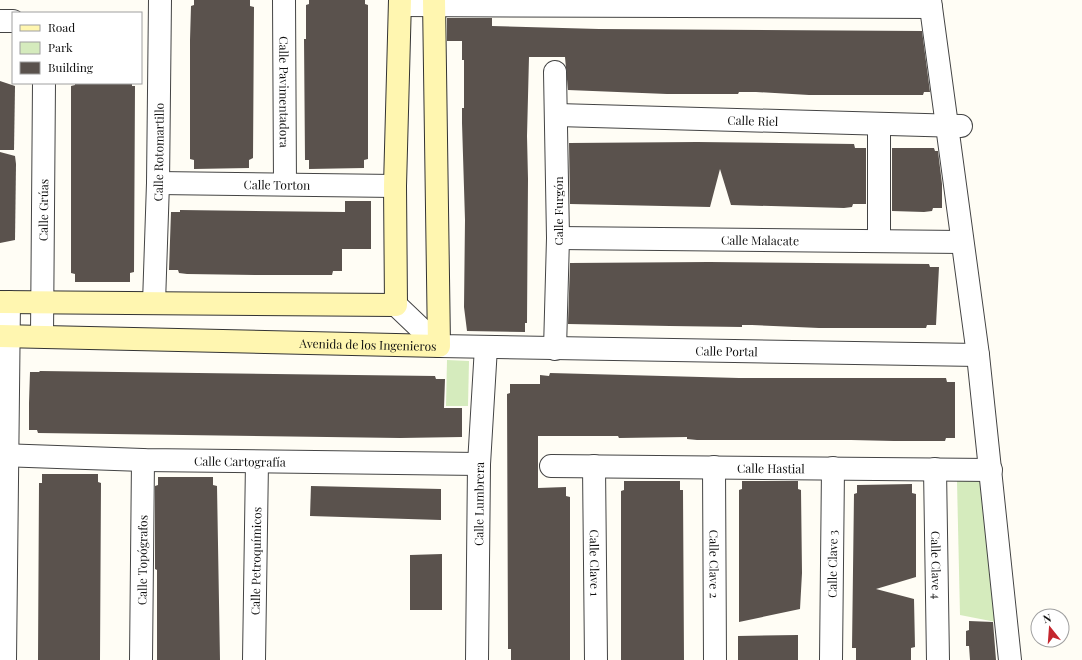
<svg xmlns="http://www.w3.org/2000/svg" width="1082" height="660" font-family="'Playfair Display',serif">
	<rect width="100%" height="100%" fill="#fffdf5"/>
	<g fill="#d5ebbd">
		<polygon points="447,360 469,361 468,406 446,406"/>
		<polygon points="957,481 993,481 1006,624 960,615"/>
	</g>
	<g fill="#5a524d">
		<polygon points="194,0 250,0 250,6 254,7 253,158 249,160 249,168 194,169 194,160 190,159 190,40 191,6 194,5"/>
		<polygon points="309,0 365,0 365,4 368,5 368,159 364,160 364,168 309,169 309,160 305,160 304,39 306,39 306,5 309,4"/>
		<polygon points="447,18 492,18 492,26 599,29 922,31 930,92 924,92 923,95 809,95 756,92 739,92 738,94 667,94 568,90 565,57 529,57 527,136 528,179 527,323 525,323 525,332 467,331 464,307 465,220 462,123 462,108 464,108 464,60 462,60 462,41 447,41"/>
		<polygon points="0,81 15,86 14,150 0,150"/>
		<polygon points="75,83 132,83 132,86 135,86 134,272 130,273 130,282 75,282 75,274 71,273 71,86 75,85"/>
		<polygon points="697,142 854,144 855,148 866,148 866,204 853,204 852,207 844,208 731,205 720,169 710,207 570,204 569,143"/>
		<polygon points="892,148 934,148 935,151 938,151 942,184 942,208 933,208 932,211 924,212 892,211"/>
		<polygon points="0,152 15,156 16,164 15,240 0,243"/>
		<polygon points="345,201 371,201 371,249 342,249 342,271 333,271 332,275 255,275 187,274 179,273 178,270 169,270 171,212 180,212 180,210 345,212"/>
		<polygon points="709,262 929,264 930,267 939,267 936,325 927,325 926,328 819,328 752,325 742,325 742,327 670,326 568,324 570,263"/>
		<polygon points="40,371 435,376 436,379 445,379 444,408 462,408 462,437 400,438 38,433 37,430 29,430 29,403 30,372 39,372"/>
		<polygon points="550,373 739,378 946,378 947,382 955,382 955,438 946,438 945,441 894,441 851,440 697,440 687,439 687,437 619,438 618,436 538,436 538,488 566,487 566,496 570,497 570,660 511,660 511,649 508,649 508,641 507,394 510,393 510,384 540,384 540,375 549,376"/>
		<polygon points="42,474 98,474 98,482 101,483 100,660 38,660 39,483 42,483"/>
		<polygon points="158,477 213,477 213,485 217,486 220,660 157,660 157,570 155,569 155,486 158,485"/>
		<polygon points="624,481 680,481 680,490 683,490 684,660 621,660 621,491 624,490"/>
		<polygon points="742,481 798,481 798,489 801,490 802,573 800,609 739,622 739,490 742,489"/>
		<polygon points="912,484 912,493 916,494 916,577 876,589 914,599 915,647 911,648 911,660 856,660 856,648 852,648 854,494 857,493 857,485"/>
		<polygon points="311,486 441,489 441,520 310,516"/>
		<polygon points="442,554 442,610 410,610 410,555"/>
		<polygon points="969,621 993,622 996,660 970,660 969,646 966,646 966,631 969,630"/>
		<polygon points="798,635 798,660 738,660 738,636"/>
	</g>
	<g fill="none" stroke-linecap="round" stroke-linejoin="round">
		<defs>
			<g id="street">
				<path id="s1" d="M284,0l1,184"/>
				<polyline points="930,0 978,355 1010,660"/>
				<polyline points="400,5 931,7"/>
				<polyline points="0,21 13,21"/>
				<path id="s2" d="M557,115l404,11"/>
				<path id="s3" d="M158,183l237,3"/>
				<path id="s4" d="M558,238l404,4"/>
				<polyline points="879,240 879,124"/>
				<path id="s5" d="M154,303l4,-120 2,-183"/>
				<path id="s6" d="M396,305l43,41 539,9"/>
				<path id="s7" d="M42,336l2,-253"/>
				<polyline points="555,349 558,238 555,72"/>
				<path id="s8" d="M0,455l143,5 336,4"/>
				<path id="s9" d="M551,466l440,4"/>
				<path id="s10" d="M594,466l2,194"/>
				<path id="s11" d="M714,467l1,193"/>
				<path id="s12" d="M935,469l3,191"/>
				<polyline points="5,660 9,302"/>
				<path id="s13" d="M141,660l2,-200"/>
				<path id="s14" d="M254,660l3,-198"/>
				<path id="s15" d="M477,660l2,-196 7,-117"/>
				<path id="s16" d="M831,660l2,-192"/>
			</g>
			<g id="secondary">
				<polyline points="0,302 396,305 395,186 400,0"/>
				<path id="s17" d="M0,336l439,10 -5,-346"/>
			</g>
		</defs>
		<use href="#street" stroke="#444" stroke-width="24"/>
		<use href="#secondary" stroke="#333" stroke-width="24"/>
		<use href="#street" stroke="#fff" stroke-width="22"/>
		<use href="#secondary" stroke="#fff6b0" stroke-width="22"/>
	</g>
	<g text-anchor="middle" dominant-baseline="central" stroke-width="4" stroke-linejoin="round" paint-order="stroke">
		<g font-size="12" fill="#111" stroke="#fff">
			<text stroke="none"><textPath href="#s1" startOffset="92">Calle Pavimentadora</textPath></text>
			<text stroke="none"><textPath href="#s2" startOffset="196">Calle Riel</textPath></text>
			<text stroke="none"><textPath href="#s5" startOffset="151">Calle Rotomartillo</textPath></text>
			<text stroke="none"><textPath href="#s3" startOffset="119">Calle Torton</textPath></text>
			<text stroke="none"><textPath href="#s7" startOffset="126">Calle Grúas</textPath></text>
			<text transform="translate(558 211) rotate(-90)">Calle Furgón</text>
			<text stroke="none"><textPath href="#s4" startOffset="202">Calle Malacate</textPath></text>
			<text stroke="none"><textPath href="#s17" startOffset="368">Avenida de los Ingenieros</textPath></text>
			<text stroke="none"><textPath href="#s6" startOffset="347">Calle Portal</textPath></text>
			<text stroke="none"><textPath href="#s8" startOffset="240">Calle Cartografía</textPath></text>
			<text stroke="none"><textPath href="#s9" startOffset="220">Calle Hastial</textPath></text>
			<text stroke="none"><textPath href="#s15" startOffset="156">Calle Lumbrera</textPath></text>
			<text stroke="none"><textPath href="#s13" startOffset="100">Calle Topógrafos</textPath></text>
			<text stroke="none"><textPath href="#s14" startOffset="99">Calle Petroquímicos</textPath></text>
			<text stroke="none"><textPath href="#s10" startOffset="97">Calle Clave 1</textPath></text>
			<text stroke="none"><textPath href="#s11" startOffset="97">Calle Clave 2</textPath></text>
			<text stroke="none"><textPath href="#s16" startOffset="96">Calle Clave 3</textPath></text>
			<text stroke="none"><textPath href="#s12" startOffset="96">Calle Clave 4</textPath></text>
		</g>
	</g>
	<rect x="12" y="12" width="130" height="72" fill="#ffffff" stroke="#a0a0a0"/>
	<rect x="20" y="25" width="20" height="6" fill="#fff6b0" stroke="#a0a0a0"/>
	<text x="48" y="32" font-size="12" fill="#111111">Road</text>
	<rect x="20" y="42" width="20" height="12" fill="#d5ebbd" stroke="#a0a0a0"/>
	<text x="48" y="52" font-size="12" fill="#111111">Park</text>
	<rect x="20" y="62" width="20" height="12" fill="#5a524d" stroke="#a0a0a0"/>
	<text x="48" y="72" font-size="12" fill="#111111">Building</text>
	<g transform="translate(1050 628) rotate(343)"><circle r="19" fill="#ffffff" stroke="#a0a0a0"/>
	<path d="M0-3L7 15L0 10L-7 15Z" fill="#c4262e"/>
	<text y="-6" font-size="11" font-weight="bold" text-anchor="middle" fill="#111111">N</text>
	</g>
</svg>
